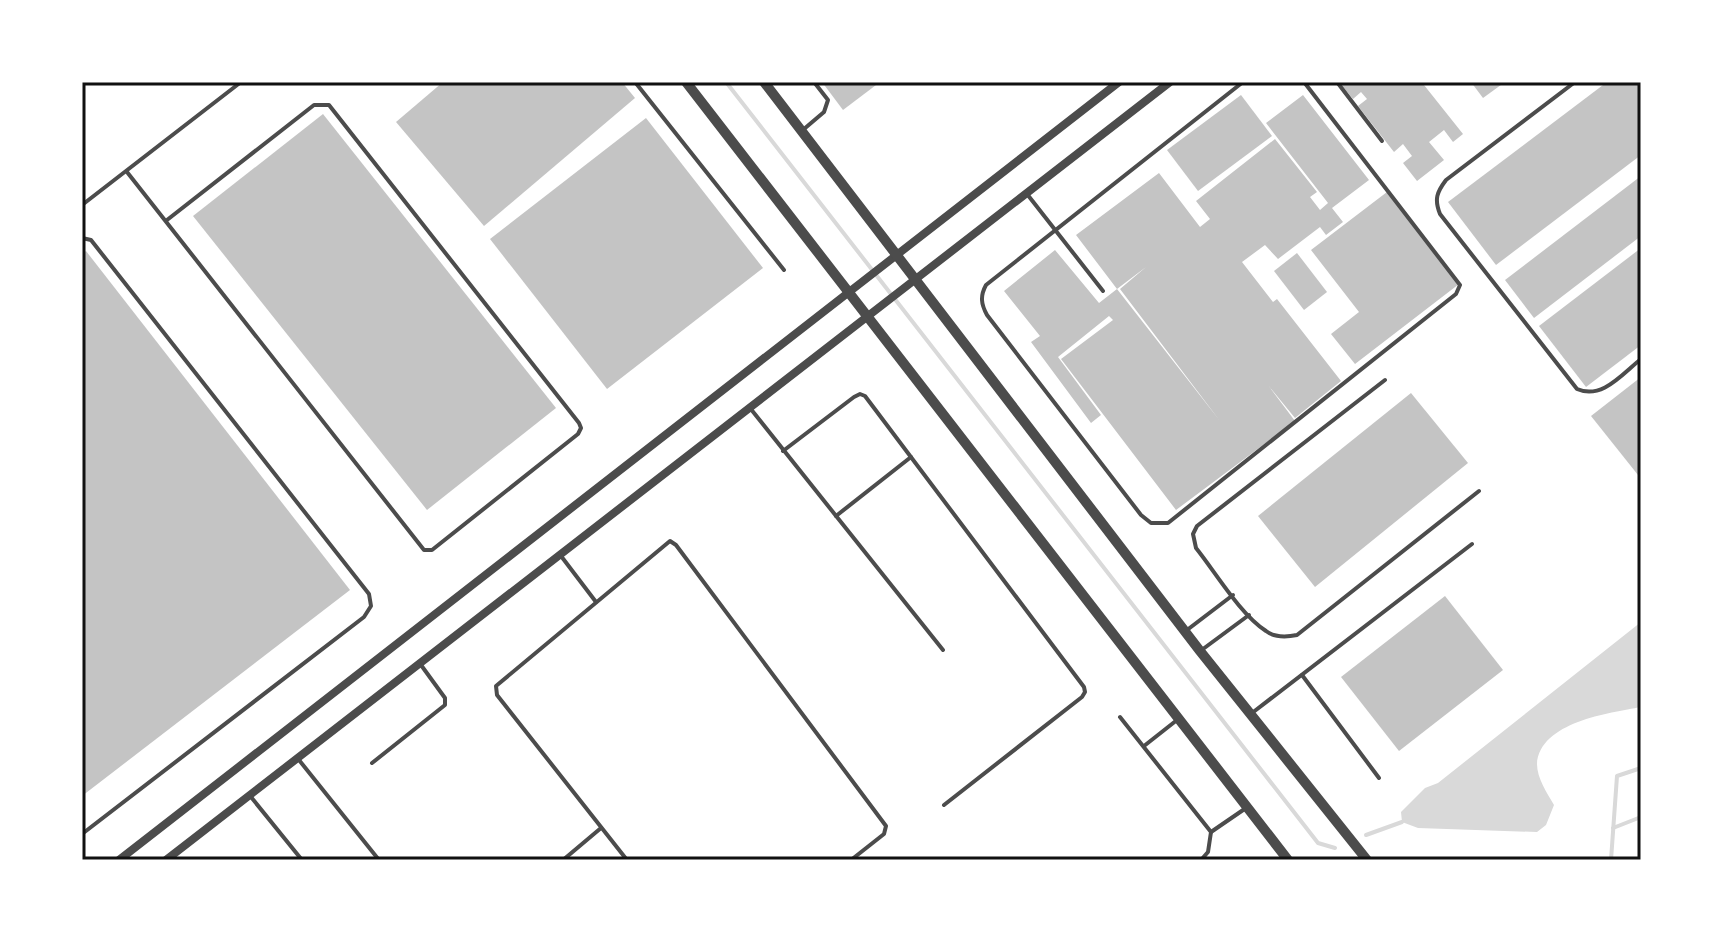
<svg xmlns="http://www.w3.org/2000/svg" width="1723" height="942" font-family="Raleway,sans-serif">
	<rect width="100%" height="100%" fill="#fff"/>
	<path fill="#d9d9d9" d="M1641,622v85c-32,6 -101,15 -104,57 0,14 10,29 17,41l-8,20 -9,7 -119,-4 -16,-6 -1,-10 24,-24 13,-5z"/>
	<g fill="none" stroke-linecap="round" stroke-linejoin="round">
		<g stroke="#d9d9d9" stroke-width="4">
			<polyline points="726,82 1318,843 1335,848"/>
			<polyline points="1613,828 1641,817"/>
			<polyline points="1366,835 1402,822"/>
			<polyline points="1611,860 1617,776 1641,768"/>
		</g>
	</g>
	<g fill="#c4c4c4" fill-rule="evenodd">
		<polygon points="443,82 622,82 635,98 484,226 396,122"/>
		<polygon points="822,82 880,82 843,110"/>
		<polygon points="1339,82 1428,82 1424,85 1463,134 1453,142 1444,130 1429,142 1444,160 1417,181 1403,163 1412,156 1403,144 1394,152 1358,106 1367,99 1361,92 1353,99"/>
		<polygon points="1471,82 1505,82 1483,98"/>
		<polygon points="1607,82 1641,82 1641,155 1496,265 1448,202"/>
		<polygon points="1241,95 1272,136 1198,191 1167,150"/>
		<path d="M1303,95l66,85 -37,28 11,14 -17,13 -6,-8 -42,32 -13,-14 -23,17 31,40 4,-3 64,82 -46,37 -27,-33 27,36 -119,89 -115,-151 52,-39 -4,-4 -51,41 43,58 -10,8 -60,-81 9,-6 -36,-45 51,-41 44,53 18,-14 -41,-54 83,-62 41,54 10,-8 -14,-18 79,-62 42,53 -7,5 10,13 8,-7 -62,-80zM1146,267l-26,22 100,132 -103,-132z"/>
		<polygon points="323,114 556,408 427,510 193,216"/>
		<polygon points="646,118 763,268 607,389 490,239"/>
		<polygon points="1641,176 1641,236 1534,318 1505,280"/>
		<polygon points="1387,192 1459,284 1355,364 1331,334 1359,312 1311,250"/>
		<polygon points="1641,248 1641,345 1586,387 1539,326"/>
		<polygon points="86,251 350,590 82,796 82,254"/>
		<polygon points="1297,253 1327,292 1304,310 1274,271"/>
		<polygon points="1641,377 1641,473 1638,475 1591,416"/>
		<polygon points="1411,393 1468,463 1315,587 1258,516"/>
		<polygon points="1445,596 1503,670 1399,751 1341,677"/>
	</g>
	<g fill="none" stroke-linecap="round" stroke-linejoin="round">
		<g stroke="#4c4c4c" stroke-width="4">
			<polyline points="635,82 784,270"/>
			<path d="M1243,82l-257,203c-6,11 -5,19 1,30l154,200 10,8h17l288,-229 4,-9 -156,-203"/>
			<polyline points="1337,82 1382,141"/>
			<path d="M1575,82l-129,98c-9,12 -12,19 -6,34l137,175c25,11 45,-15 64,-30"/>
			<polyline points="804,129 824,112 828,100 814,82"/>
			<polyline points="127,172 424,550 432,550 578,434 581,428 579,423 329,105 314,105 167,220"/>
			<polyline points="1027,194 1103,291"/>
			<polyline points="82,205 241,82"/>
			<polyline points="82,238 91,240 369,594 371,606 364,617 82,834"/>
			<path d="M1385,380l-188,146 -4,8 3,14c20,25 44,66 70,83 9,7 21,6 31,4l182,-144"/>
			<polyline points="750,408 943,650"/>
			<polyline points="783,451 854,397 860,394 865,396 1084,687 1085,692 1082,697 944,805"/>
			<polyline points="836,516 911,457"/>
			<polyline points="561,556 596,602"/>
			<polyline points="1187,630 1233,595"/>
			<polyline points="1203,649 1249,615"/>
			<polyline points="1302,675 1379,778"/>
			<polyline points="1252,713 1472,544"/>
			<polyline points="1120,717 1211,832 1208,852 1201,860"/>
			<polyline points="1144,746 1177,720"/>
			<polyline points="299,760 379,860"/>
			<polyline points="372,763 445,705 445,698 421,665"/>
			<polyline points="251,797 302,860"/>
			<polyline points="1211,832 1246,808"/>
			<polyline points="563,860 601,828"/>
			<polyline points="627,860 497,695 496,686 670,541 676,545 886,826 884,834 851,860"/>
		</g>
		<g stroke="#4c4c4c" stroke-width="8">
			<polyline points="119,860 1119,82"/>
			<polyline points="166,860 1170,82"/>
		</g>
		<g stroke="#4c4c4c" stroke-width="10">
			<polyline points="686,82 1288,860"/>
			<polyline points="764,82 1200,651 1367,860"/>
		</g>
	</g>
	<rect width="1723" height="942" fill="none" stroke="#ffffff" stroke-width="168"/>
	<rect x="84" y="84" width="1555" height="774" fill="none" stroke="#111" stroke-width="3"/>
</svg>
